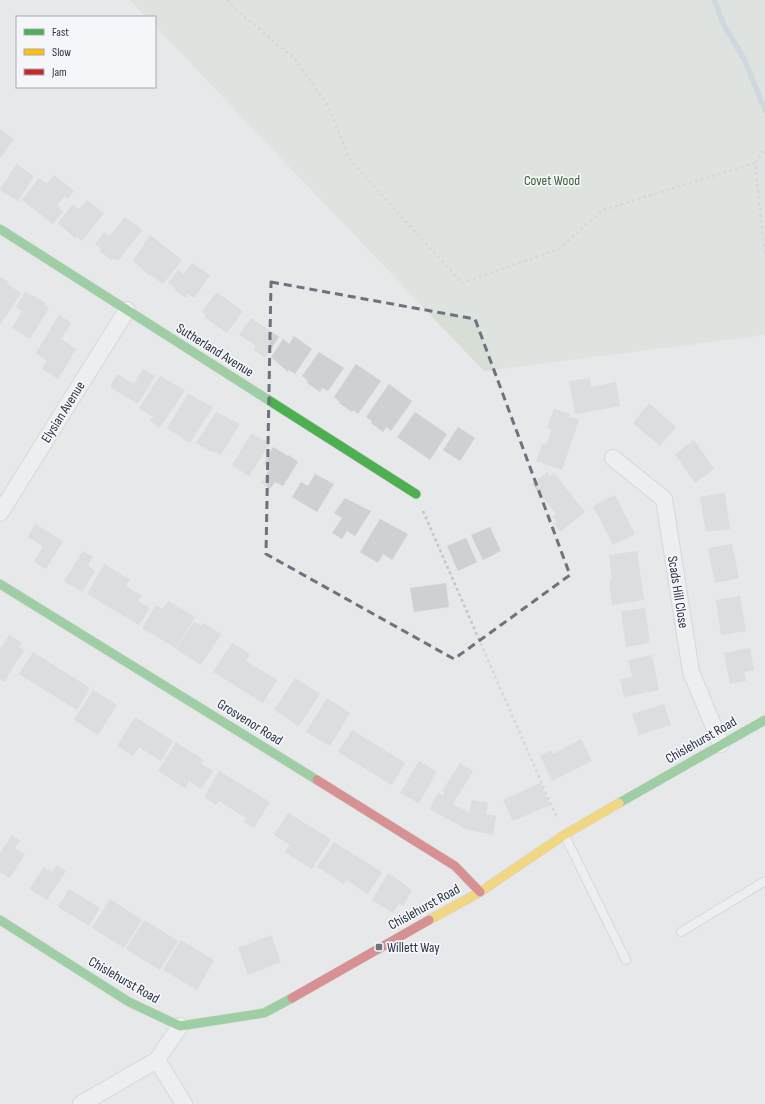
<svg xmlns="http://www.w3.org/2000/svg" width="765" height="1104" font-family="'Sofia Sans Condensed',sans-serif">
	<rect width="100%" height="100%" fill="#e6e8ea"/>
	<polygon fill="#d6ded6" points="130,0 765,0 765,335 484,371 155,26 155,17 146,17"/>
	<g fill="none" stroke-linecap="round" stroke-linejoin="round">
		<polyline stroke="#b4c4d5" stroke-width="5.5" points="714,0 724,25 744,59 765,110"/>
	</g>
	<g fill="#ced0d3">
		<polygon points="0,129 14,139 0,159"/>
		<polygon points="16,164 34,176 18,201 0,190"/>
		<polygon points="54,175 74,191 68,199 64,196 57,206 63,211 53,224 22,200 39,178 47,184"/>
		<polygon points="87,200 104,213 82,241 77,237 76,239 58,223 72,205 79,209"/>
		<polygon points="125,217 142,230 118,261 113,258 111,260 100,251 101,249 95,244 104,232 110,236"/>
		<polygon points="150,235 182,260 163,284 151,275 150,276 133,261"/>
		<polygon points="192,263 210,275 194,298 188,294 186,298 174,290 175,288 168,283 178,270 184,274"/>
		<polygon points="0,277 9,282 7,284 21,293 0,325"/>
		<polygon points="25,292 45,302 44,305 49,308 30,339 12,328 22,311 16,307"/>
		<polygon points="216,292 243,311 227,333 204,317 206,315 202,312"/>
		<polygon points="59,315 71,323 61,339 76,349 58,379 42,369 47,361 36,353"/>
		<polygon points="251,318 279,337 265,358 254,350 256,346 239,335"/>
		<polygon points="294,336 312,349 295,374 289,370 288,372 271,357 283,339 289,344"/>
		<polygon points="319,352 344,368 328,391 322,388 320,392 307,383 308,381 302,376"/>
		<polygon points="356,364 381,381 358,414 353,410 352,412 339,403 340,402 334,397"/>
		<polygon points="143,369 155,376 138,404 110,387 117,374 134,384"/>
		<polygon points="160,376 185,390 160,428 150,421 153,417 139,408"/>
		<polygon points="590,378 591,387 616,382 620,406 575,414 569,381"/>
		<polygon points="389,384 412,401 391,431 386,427 383,432 371,423 372,421 366,417"/>
		<polygon points="188,394 213,407 190,443 167,428"/>
		<polygon points="649,403 676,427 660,446 633,423"/>
		<polygon points="554,409 570,414 569,417 579,420 562,470 536,461 542,444 546,445 549,437 551,429 547,428"/>
		<polygon points="216,412 240,424 221,455 213,451 212,452 196,443"/>
		<polygon points="415,412 447,434 430,460 397,437"/>
		<polygon points="458,427 475,438 460,461 443,450"/>
		<polygon points="251,434 270,443 249,476 232,465"/>
		<polygon points="694,440 714,469 695,483 675,454"/>
		<polygon points="273,447 288,456 289,455 298,462 283,486 275,482 270,489 261,483 270,468 263,464"/>
		<polygon points="547,472 550,476 554,473 585,512 560,532 554,524 557,522 552,517 556,514 532,484"/>
		<polygon points="315,474 334,484 317,512 292,497 301,482 308,486"/>
		<polygon points="725,493 730,529 706,532 700,497"/>
		<polygon points="615,495 635,534 613,545 593,506"/>
		<polygon points="345,498 371,511 355,536 347,531 342,539 332,533 342,518 334,513"/>
		<polygon points="380,519 408,534 392,560 383,554 378,563 360,552"/>
		<polygon points="35,524 63,541 46,569 34,562 43,546 28,537"/>
		<polygon points="490,527 501,551 483,560 471,535"/>
		<polygon points="466,538 477,562 458,571 447,546"/>
		<polygon points="732,544 739,578 715,583 708,548"/>
		<polygon points="83,551 93,557 88,566 95,571 82,592 64,581"/>
		<polygon points="637,551 644,600 612,605 609,580 612,579 609,555"/>
		<polygon points="104,564 130,580 126,586 142,596 138,601 150,608 139,625 87,594"/>
		<polygon points="446,583 449,607 414,612 410,588"/>
		<polygon points="740,596 746,631 721,635 716,600"/>
		<polygon points="168,601 195,617 176,648 142,628 156,605 163,609"/>
		<polygon points="645,608 650,643 626,647 621,611"/>
		<polygon points="194,622 201,626 203,623 221,634 201,665 176,649"/>
		<polygon points="9,635 22,643 19,647 24,650 4,682 0,679 0,649"/>
		<polygon points="232,643 250,654 246,661 277,680 263,703 213,672"/>
		<polygon points="750,648 754,670 744,672 746,681 730,684 724,653"/>
		<polygon points="33,652 90,688 77,710 19,674"/>
		<polygon points="652,655 659,690 624,697 620,679 632,677 628,660"/>
		<polygon points="295,678 320,694 299,726 274,710"/>
		<polygon points="93,690 117,705 98,735 74,720"/>
		<polygon points="327,698 350,713 330,746 306,732"/>
		<polygon points="664,704 671,725 639,735 632,714"/>
		<polygon points="135,717 173,741 161,761 139,747 133,756 117,746"/>
		<polygon points="352,730 405,763 392,785 338,752"/>
		<polygon points="581,739 592,761 552,781 540,756 551,750 553,754"/>
		<polygon points="176,742 204,760 201,764 213,771 201,789 189,781 185,788 158,771"/>
		<polygon points="419,761 437,772 419,803 400,793"/>
		<polygon points="460,763 473,771 453,804 469,813 472,800 488,803 486,814 496,816 493,835 466,829 429,809 438,793 443,796 445,792 442,791"/>
		<polygon points="219,771 270,802 254,828 244,822 246,818 219,801 216,805 204,797"/>
		<polygon points="540,783 550,805 513,821 503,800"/>
		<polygon points="288,813 331,839 312,869 285,852 290,845 274,835"/>
		<polygon points="12,835 20,840 15,848 25,854 10,878 0,872 0,853"/>
		<polygon points="334,842 382,872 368,894 346,880 344,884 317,867"/>
		<polygon points="57,865 66,871 47,900 29,889 44,867 52,872"/>
		<polygon points="388,873 412,890 403,906 399,903 393,913 372,900"/>
		<polygon points="69,889 100,908 89,926 58,907"/>
		<polygon points="110,899 142,920 124,948 92,928"/>
		<polygon points="144,920 178,941 160,970 126,949"/>
		<polygon points="271,935 281,962 248,975 238,948"/>
		<polygon points="181,940 214,960 197,990 163,970"/>
	</g>
	<g fill="none" stroke-linecap="round" stroke-linejoin="round">
		<defs>
			<g id="lane">
				<polyline points="565,836 626,960"/>
				<polyline points="681,932 765,881"/>
			</g>
			<g id="street">
				<polyline points="613,458 664,499 691,672 721,744"/>
				<polyline points="0,513 127,310"/>
				<polyline points="157,1060 184,1104"/>
				<polyline points="81,1104 157,1060 180,1026"/>
			</g>
			<g id="fast">
				<polyline points="0,229 416,494"/>
				<polyline points="0,584 317,780"/>
				<polyline points="619,803 765,720"/>
				<polyline points="0,920 129,1002 180,1026 264,1013 292,998"/>
			</g>
			<polyline id="slow" points="429,920 480,892 564,835 619,803"/>
			<g id="jam">
				<polyline points="317,780 455,866 480,892"/>
				<polyline points="292,998 429,920"/>
			</g>
		</defs>
		<use href="#lane" stroke="#c4c6c8" stroke-width="10"/>
		<use href="#street" stroke="#c4c6c8" stroke-width="18"/>
		<use href="#fast" stroke="#c4c6c8" stroke-width="10"/>
		<use href="#slow" stroke="#c4c6c8" stroke-width="10"/>
		<use href="#jam" stroke="#c4c6c8" stroke-width="10"/>
		<g stroke="#c5c6ca" stroke-width="2.5" stroke-dasharray="3 3" stroke-linecap="butt">
			<polyline points="227,0 234,8 295,59 328,106 350,160 462,283 559,249 603,210 755,163 765,256"/>
			<polyline points="755,163 765,150"/>
			<polyline points="423,511 556,816"/>
		</g>
		<use href="#lane" stroke="#f5f6f7" stroke-width="8"/>
		<use href="#street" stroke="#f5f6f7" stroke-width="16"/>
		<use href="#fast" stroke="#4caf50" stroke-width="9"/>
		<use href="#slow" stroke="#ffc107" stroke-width="9"/>
		<use href="#jam" stroke="#c62828" stroke-width="9"/>
	</g>
	<path d="M0 0H765V1104H0ZM271,282l204,37 95,256 -116,84 -188,-105z" fill="#e6e8ea" fill-opacity=".55" fill-rule="evenodd"/>
	<path fill="none" stroke="#6c737f" stroke-width="3" stroke-dasharray="8 5" stroke-linejoin="round" d="M271,282l204,37 95,256 -116,84 -188,-105z"/>
	<rect fill="#6c737f" stroke="#f4f6f9" stroke-width="1.5" x="375" y="943" width="8" height="8" rx="2"/>
	<g text-anchor="middle" dominant-baseline="central" stroke-width="3.5" stroke-linejoin="round" paint-order="stroke">
		<g font-size="14" fill="#3f6138" stroke="#f4f6f9">
			<text x="552" y="180">Covet Wood</text>
		</g>
		<g font-size="14" fill="#2b3445" stroke="#f4f6f9">
			<text transform="translate(215 350) rotate(32)">Sutherland Avenue</text>
			<text transform="translate(63 412) rotate(-58)">Elysian Avenue</text>
			<text transform="translate(678 592) rotate(81)">Scads Hill Close</text>
			<text transform="translate(250 722) rotate(32)">Grosvenor Road</text>
			<text transform="translate(701 740) rotate(-30)">Chislehurst Road</text>
			<text transform="translate(424 907) rotate(-29)">Chislehurst Road</text>
			<text transform="translate(124 980) rotate(30)">Chislehurst Road</text>
		</g>
		<g font-size="14" fill="#2b3445" stroke="#f4f6f9" text-anchor="start">
			<text x="387" y="947">Willett Way</text>
		</g>
	</g>
	<rect x="16" y="16" width="140" height="72" fill="#f4f6f9" stroke="#a4a8b1"/>
	<rect x="24" y="29" width="20" height="6" fill="#4caf50" stroke="#a4a8b1"/>
	<text x="52" y="36" font-size="12" fill="#2b3445">Fast</text>
	<rect x="24" y="49" width="20" height="6" fill="#ffc107" stroke="#a4a8b1"/>
	<text x="52" y="56" font-size="12" fill="#2b3445">Slow</text>
	<rect x="24" y="69" width="20" height="6" fill="#c62828" stroke="#a4a8b1"/>
	<text x="52" y="76" font-size="12" fill="#2b3445">Jam</text>
</svg>
